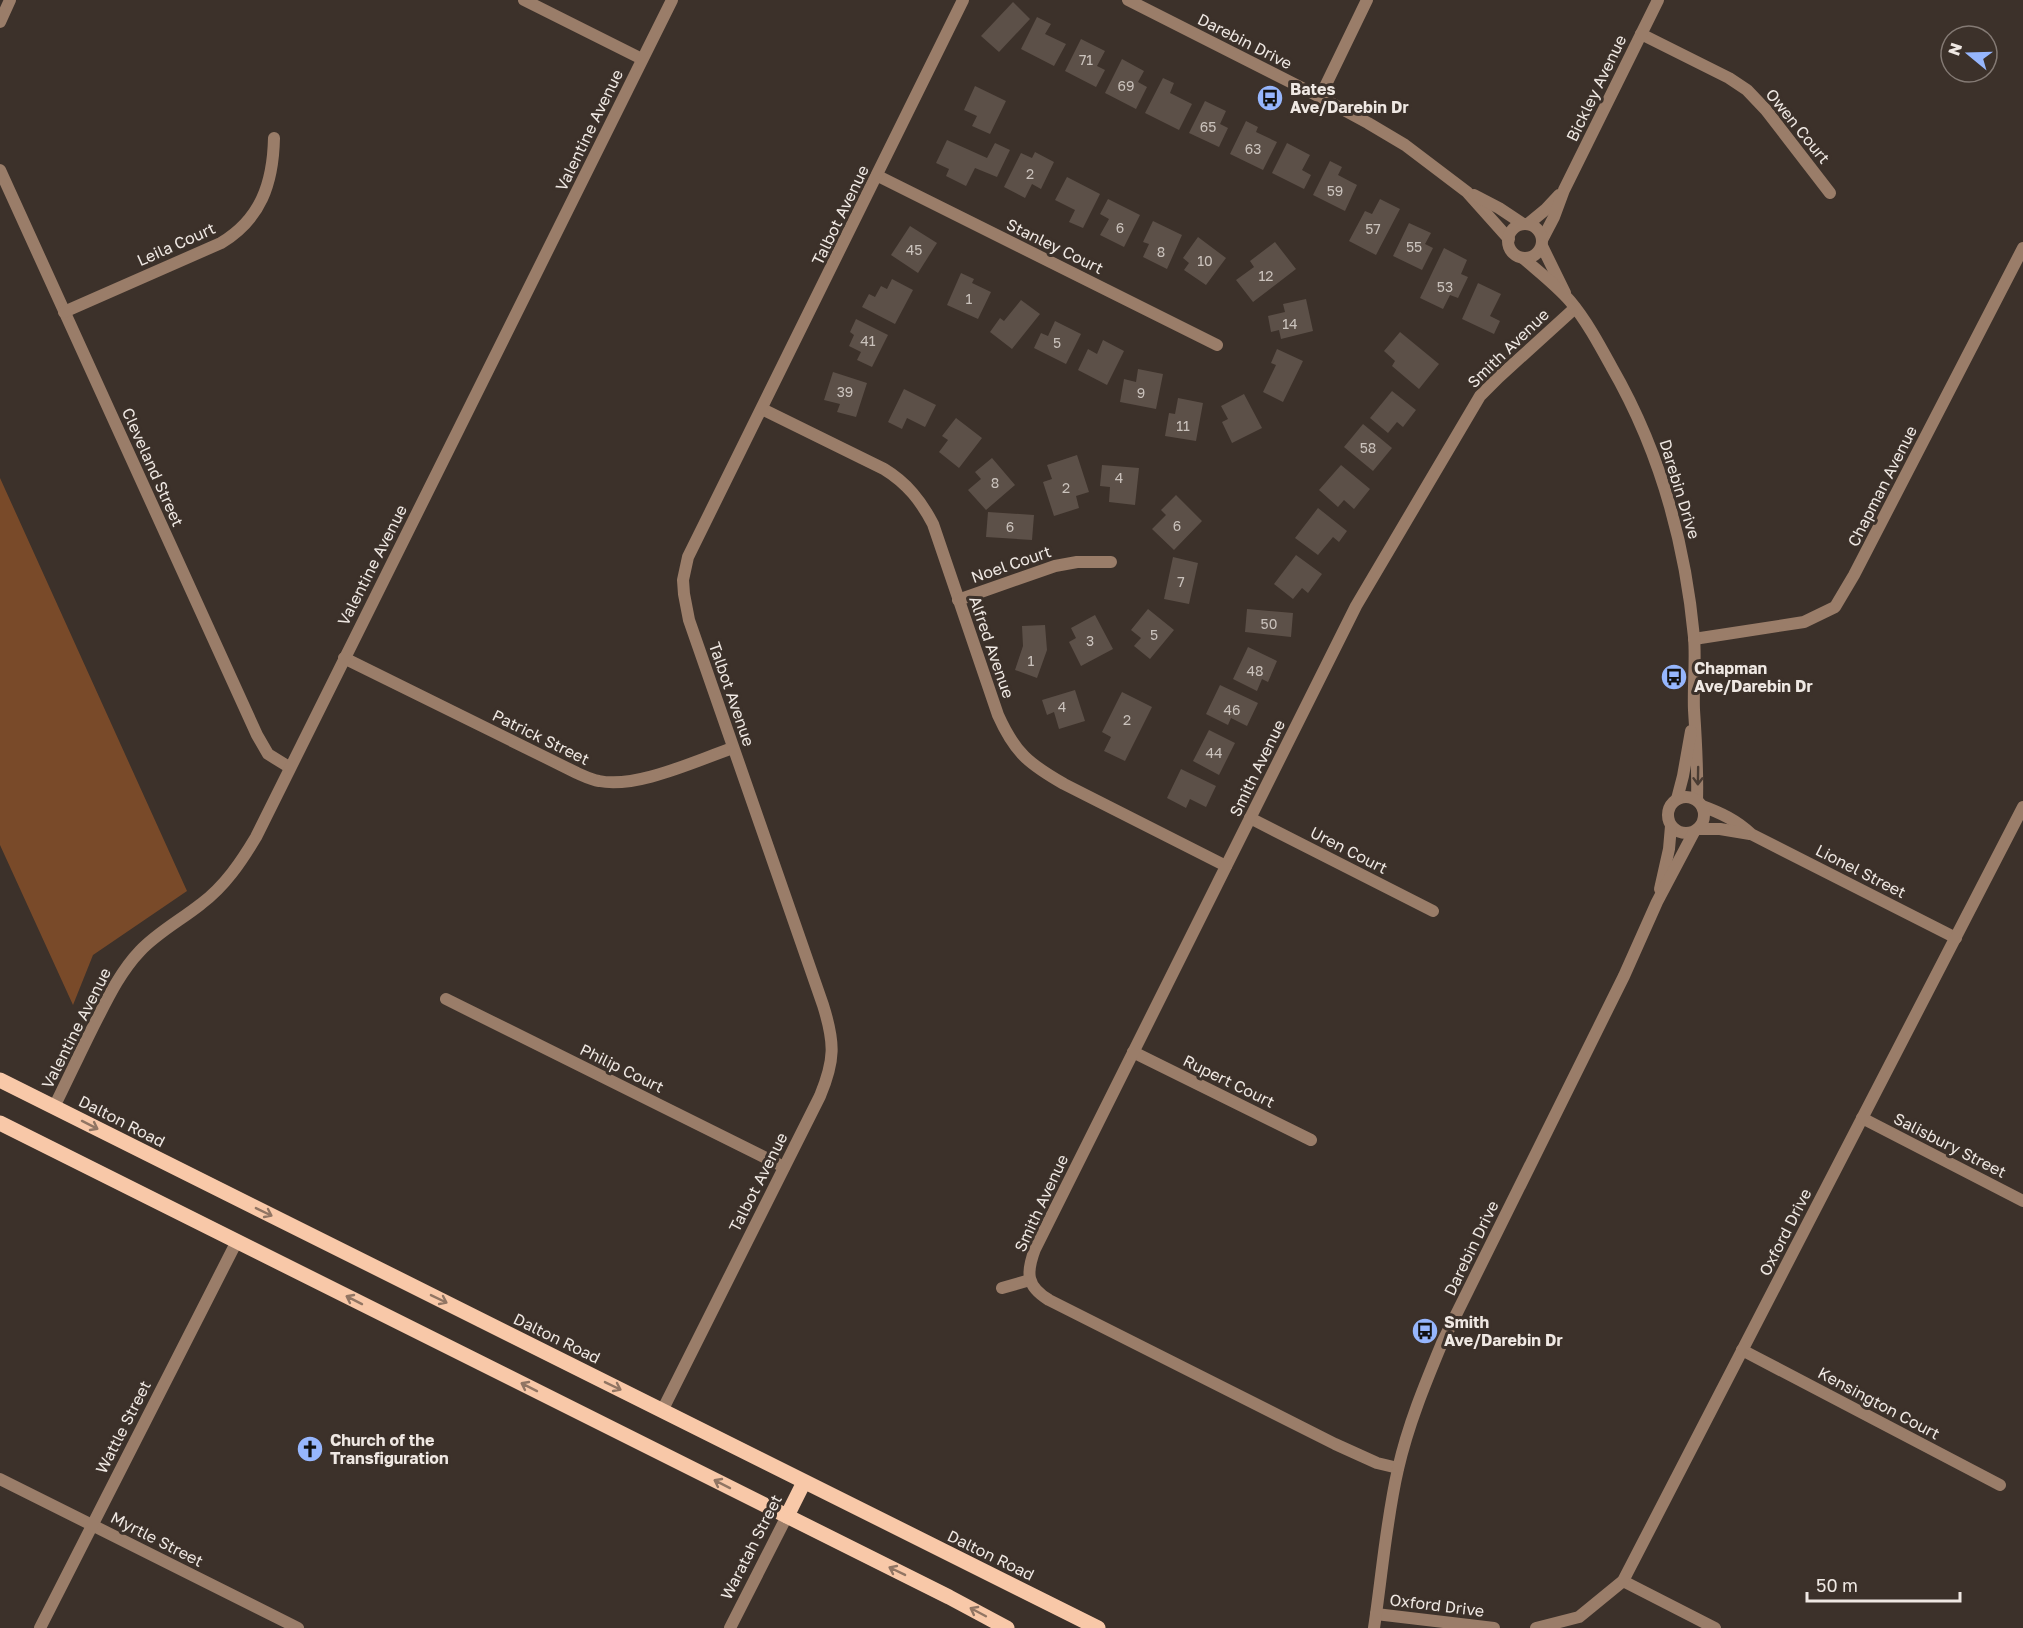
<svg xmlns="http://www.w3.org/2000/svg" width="2023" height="1628" font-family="'Golos Text',sans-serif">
	<rect width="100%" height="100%" fill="#3c312a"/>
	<polygon fill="#794a29" points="0,478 187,891 93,955 73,1005 0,845"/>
	<g fill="#5c5048">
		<polygon points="1013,2 1030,19 999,52 981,36"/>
		<polygon points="1037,17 1051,24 1045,34 1066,44 1054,66 1021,49"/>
		<polygon points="1081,39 1105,51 1097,66 1105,70 1096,87 1065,71"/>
		<polygon points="1122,59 1144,71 1138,82 1147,87 1136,109 1105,93"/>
		<polygon points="1163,78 1174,83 1170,93 1192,104 1179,130 1145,113"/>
		<polygon points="975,86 1006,101 990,134 972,126 977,116 964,110"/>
		<polygon points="1205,101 1226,111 1220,124 1228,128 1219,147 1189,133"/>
		<polygon points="1246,121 1258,127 1256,132 1277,142 1263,170 1230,154"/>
		<polygon points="947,140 987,158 995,143 1010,150 997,177 975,168 966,186 946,176 949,169 936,163"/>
		<polygon points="1287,143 1310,155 1302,170 1311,175 1304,189 1272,173"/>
		<polygon points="1035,152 1054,162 1041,189 1032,184 1025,198 1004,187 1021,153 1032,158"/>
		<polygon points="1330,161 1342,167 1338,175 1357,185 1345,211 1313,195"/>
		<polygon points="1067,177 1100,194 1083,228 1069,222 1075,210 1055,200"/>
		<polygon points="1108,199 1140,215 1124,247 1100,235 1109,219 1100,214"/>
		<polygon points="1380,199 1400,209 1376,255 1349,241 1365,211 1372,214"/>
		<polygon points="1153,221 1182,235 1167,269 1143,257 1149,244 1143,242"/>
		<polygon points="1409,223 1431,233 1425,244 1433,248 1422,270 1393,256"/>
		<polygon points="910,226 937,243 918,273 891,255"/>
		<polygon points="1198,237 1226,258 1206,285 1184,270 1189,263 1183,258"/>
		<polygon points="1275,242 1296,269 1253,302 1236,280 1254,267 1250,261"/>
		<polygon points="1444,248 1467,260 1461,274 1468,277 1458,298 1450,295 1443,309 1420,298"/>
		<polygon points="961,273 974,279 972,283 991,292 978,319 947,305"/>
		<polygon points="892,279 913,290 895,324 862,307 869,294 875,297 881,286 887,289"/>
		<polygon points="1478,283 1501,294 1490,316 1500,321 1494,334 1462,319"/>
		<polygon points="1306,299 1313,331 1281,339 1279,330 1271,332 1268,316 1285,312 1283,304"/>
		<polygon points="1021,300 1040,314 1012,349 990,332 1000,318 1004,321"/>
		<polygon points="856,319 888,335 872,367 857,360 861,352 849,346 854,335 850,332"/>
		<polygon points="1055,321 1081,334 1066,364 1034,348 1041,333 1048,336"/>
		<polygon points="1400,332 1439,364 1419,389 1392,366 1395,361 1384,351"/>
		<polygon points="1103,340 1124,351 1107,385 1078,370 1088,349 1097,354"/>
		<polygon points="1277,349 1303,361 1283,402 1263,392 1276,365 1271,363"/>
		<polygon points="1138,369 1163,374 1156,409 1120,402 1124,379 1136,382"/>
		<polygon points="833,372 867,383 856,417 837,412 840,404 824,400"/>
		<polygon points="904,389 936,405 925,427 907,418 902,429 888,422"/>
		<polygon points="1392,391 1416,410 1403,427 1397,422 1388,433 1370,418"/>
		<polygon points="1244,394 1262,428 1232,443 1222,422 1228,419 1221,406"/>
		<polygon points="1178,398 1203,403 1196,441 1165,436 1169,413 1175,414"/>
		<polygon points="956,418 982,438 959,468 939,452 948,440 942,436"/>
		<polygon points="1363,424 1392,448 1373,471 1344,447"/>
		<polygon points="1077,455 1089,492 1076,496 1079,508 1054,516 1043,482 1052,479 1047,465"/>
		<polygon points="992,458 1015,485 986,510 968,490 981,479 975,472"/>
		<polygon points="1102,465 1139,468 1135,505 1109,502 1110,487 1100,486"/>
		<polygon points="1341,465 1370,489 1354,509 1344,500 1338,507 1319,490"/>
		<polygon points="1176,495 1202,521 1174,550 1152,529 1166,515 1161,510"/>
		<polygon points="1318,508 1347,531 1339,542 1333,537 1318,555 1295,538"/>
		<polygon points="988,512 1034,515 1032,540 986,537"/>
		<polygon points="1296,555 1322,574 1308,593 1302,588 1293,599 1274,584"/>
		<polygon points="1173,557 1198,563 1189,604 1164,599"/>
		<polygon points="1148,609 1174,630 1150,659 1134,646 1141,638 1131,630"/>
		<polygon points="1247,609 1293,613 1291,637 1245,632"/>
		<polygon points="1095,615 1113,649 1081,666 1069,642 1076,638 1071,628"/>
		<polygon points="1045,625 1047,650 1037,678 1015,670 1023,646 1022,626"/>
		<polygon points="1248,647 1277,661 1268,682 1262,679 1257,691 1233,679"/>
		<polygon points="1220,685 1258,703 1247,726 1231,718 1228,725 1206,714"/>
		<polygon points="1075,690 1085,721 1059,729 1054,712 1047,715 1042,700"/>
		<polygon points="1122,692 1152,707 1125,761 1104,751 1111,737 1102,732"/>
		<polygon points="1209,730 1235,743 1219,775 1193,761"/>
		<polygon points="1181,769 1216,786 1206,807 1190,799 1186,808 1167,798"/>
	</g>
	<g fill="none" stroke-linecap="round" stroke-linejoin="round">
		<g stroke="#9a7d69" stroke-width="12">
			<polyline points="524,0 642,59"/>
			<polyline points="0,22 10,0"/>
			<polyline points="1641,34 1729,78 1747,90 1766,110 1830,193"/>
			<polyline points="1320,97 1367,0"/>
			<polyline points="0,170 257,735 268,754 289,767"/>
			<polyline points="878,176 1217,345"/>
			<polyline points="1528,224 1545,210 1559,195"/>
			<polyline points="1542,240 1554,217 1564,190 1658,0"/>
			<path d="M64,312l157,-69c40,-24 52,-60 53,-105"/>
			<path d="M762,409l122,60c23,14 37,32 49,55l65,191c17,38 31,49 66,69l162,82"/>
			<polyline points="958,600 1055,566 1077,562 1111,562"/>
			<polyline points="1694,639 1804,622 1835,607 1854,575 2023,248"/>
			<path d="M344,658l233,115c7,3 15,7 22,8 38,8 98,-21 134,-33"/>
			<path d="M1702,806c19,7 34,14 49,28l205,104"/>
			<polyline points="1250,818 1433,911"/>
			<polyline points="1699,829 1720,829 1750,834"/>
			<polyline points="446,999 784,1167"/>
			<polyline points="1133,1052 1311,1140"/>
			<path d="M54,1107c13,-26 25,-52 38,-78 14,-27 27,-56 48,-78 18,-19 41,-31 61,-47 24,-18 40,-42 55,-67l416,-837"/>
			<polyline points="1862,1118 2023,1201"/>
			<polyline points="1002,1288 1030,1280"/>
			<polyline points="1742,1350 2000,1485"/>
			<path d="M662,1411l158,-315c15,-36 15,-53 3,-91l-134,-385 -5,-26 -1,-14 5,-23 275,-557"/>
			<path d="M1398,1468l-21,-5 -42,-19 -286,-144c-23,-14 -23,-27 -14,-51l321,-643 124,-210 19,-19 76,-69"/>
			<polyline points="0,1479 298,1628"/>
			<polyline points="1623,1581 1715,1628"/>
			<polyline points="1376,1614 1494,1628"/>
			<polyline points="40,1628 237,1241"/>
			<polyline points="730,1628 787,1516"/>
			<polyline points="1536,1628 1579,1617 1623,1581 2023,807"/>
		</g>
		<g stroke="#9a7d69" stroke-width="12">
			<polyline points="1128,0 1320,97 1368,123 1405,145 1467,192 1509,239"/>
			<polyline points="1474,195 1499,208 1523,224"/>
			<circle cx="1525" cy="241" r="17"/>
			<polyline points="1542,246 1565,293"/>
			<path d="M1523,258c16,14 33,27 47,43 16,19 29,43 41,65 48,83 74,176 83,271 2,24 -1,49 0,73 2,30 4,60 3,90"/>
			<circle cx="1686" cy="815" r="18"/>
			<polyline points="1677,799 1683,776 1691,731"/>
			<polyline points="1660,889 1669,849 1671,826"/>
			<path d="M1374,1628c8,-53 12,-107 24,-159 10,-44 27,-85 44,-126l182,-367 33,-74 37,-70"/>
		</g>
		<g stroke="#f8c8a8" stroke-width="15">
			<polyline points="0,1080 1098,1628"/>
			<polyline points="0,1123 949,1597 1007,1628"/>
			<polyline points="787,1516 804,1482"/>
		</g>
	</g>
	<defs><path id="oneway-shaft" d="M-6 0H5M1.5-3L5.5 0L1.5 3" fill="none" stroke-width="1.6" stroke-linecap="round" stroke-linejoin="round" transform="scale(1.5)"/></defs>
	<use stroke="#4a3c33" href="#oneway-shaft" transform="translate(1698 776) rotate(91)"/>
	<g stroke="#917563">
		<use href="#oneway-shaft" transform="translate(90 1125) rotate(27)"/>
		<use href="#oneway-shaft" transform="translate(264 1212) rotate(26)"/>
		<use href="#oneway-shaft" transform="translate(439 1299) rotate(26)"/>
		<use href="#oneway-shaft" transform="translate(354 1300) rotate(-153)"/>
		<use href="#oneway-shaft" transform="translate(613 1386) rotate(26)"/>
		<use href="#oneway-shaft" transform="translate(529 1387) rotate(-153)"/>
		<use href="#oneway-shaft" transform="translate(722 1484) rotate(-153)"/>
		<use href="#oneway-shaft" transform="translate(897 1571) rotate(-154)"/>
		<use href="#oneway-shaft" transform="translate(978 1612) rotate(-152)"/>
	</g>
	<defs>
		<symbol id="bus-disc" viewBox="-11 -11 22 22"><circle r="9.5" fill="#96b6fd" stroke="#3c312a"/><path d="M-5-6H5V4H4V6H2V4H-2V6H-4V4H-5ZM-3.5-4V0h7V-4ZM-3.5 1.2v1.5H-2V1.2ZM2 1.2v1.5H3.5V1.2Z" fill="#111"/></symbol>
		<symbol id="church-disc" viewBox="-11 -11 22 22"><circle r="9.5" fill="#96b6fd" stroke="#3c312a"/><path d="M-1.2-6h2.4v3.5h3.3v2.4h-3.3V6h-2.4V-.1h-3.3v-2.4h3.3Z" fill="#111"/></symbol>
	</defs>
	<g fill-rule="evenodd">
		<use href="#bus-disc" x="1255" y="83" width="30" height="30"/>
		<use href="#bus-disc" x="1659" y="662" width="30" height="30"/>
		<use href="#bus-disc" x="1410" y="1316" width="30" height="30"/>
		<use href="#church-disc" x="295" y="1434" width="30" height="30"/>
	</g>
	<g text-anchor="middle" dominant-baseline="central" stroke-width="6" stroke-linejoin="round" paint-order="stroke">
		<g font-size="14" fill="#cac2bc">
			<text x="1086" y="59">71</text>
			<text x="1126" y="85">69</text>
			<text x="1208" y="126">65</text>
			<text x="1253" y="148">63</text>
			<text x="1030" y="173">2</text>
			<text x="1335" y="190">59</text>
			<text x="1120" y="227">6</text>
			<text x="1373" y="228">57</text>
			<text x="1414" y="246">55</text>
			<text x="914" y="249">45</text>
			<text x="1161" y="251">8</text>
			<text x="1205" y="260">10</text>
			<text x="1266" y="275">12</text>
			<text x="1445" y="286">53</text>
			<text x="969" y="298">1</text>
			<text x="1290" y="323">14</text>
			<text x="868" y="340">41</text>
			<text x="1057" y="342">5</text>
			<text x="845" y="391">39</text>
			<text x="1141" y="392">9</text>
			<text x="1183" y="425">11</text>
			<text x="1368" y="447">58</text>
			<text x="1119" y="477">4</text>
			<text x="995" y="482">8</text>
			<text x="1066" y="487">2</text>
			<text x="1177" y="525">6</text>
			<text x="1010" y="526">6</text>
			<text x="1181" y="581">7</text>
			<text x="1269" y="623">50</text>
			<text x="1154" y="634">5</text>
			<text x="1090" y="640">3</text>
			<text x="1031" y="660">1</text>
			<text x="1255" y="670">48</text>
			<text x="1062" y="706">4</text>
			<text x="1232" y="709">46</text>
			<text x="1127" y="719">2</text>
			<text x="1214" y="752">44</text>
		</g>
		<g font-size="16" fill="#efe8e3" stroke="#3c312a">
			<text transform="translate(1245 41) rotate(27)">Darebin Drive</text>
			<text transform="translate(1596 88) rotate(-64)">Bickley Avenue</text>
			<text transform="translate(1798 126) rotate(51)">Owen Court</text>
			<text transform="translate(589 130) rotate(-64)">Valentine Avenue</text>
			<text transform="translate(840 215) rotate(-64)">Talbot Avenue</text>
			<text transform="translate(176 244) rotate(-24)">Leila Court</text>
			<text transform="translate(1055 246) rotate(26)">Stanley Court</text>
			<text transform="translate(1508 348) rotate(-44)">Smith Avenue</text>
			<text transform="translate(153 467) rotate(66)">Cleveland Street</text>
			<text transform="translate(1882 486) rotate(-63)">Chapman Avenue</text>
			<text transform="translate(1680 489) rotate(73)">Darebin Drive</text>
			<text transform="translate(1011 564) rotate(-19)">Noel Court</text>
			<text transform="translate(372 565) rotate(-63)">Valentine Avenue</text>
			<text transform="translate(992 647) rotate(71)">Alfred Avenue</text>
			<text transform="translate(732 694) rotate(71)">Talbot Avenue</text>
			<text transform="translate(541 737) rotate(26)">Patrick Street</text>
			<text transform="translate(1257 768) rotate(-64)">Smith Avenue</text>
			<text transform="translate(1349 850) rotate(27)">Uren Court</text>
			<text transform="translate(1861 871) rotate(27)">Lionel Street</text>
			<text transform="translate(76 1028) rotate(-63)">Valentine Avenue</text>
			<text transform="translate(622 1068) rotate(26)">Philip Court</text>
			<text transform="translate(1229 1081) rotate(26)">Rupert Court</text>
			<text transform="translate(122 1121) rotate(27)">Dalton Road</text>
			<text transform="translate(1950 1145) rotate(27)">Salisbury Street</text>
			<text transform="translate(758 1182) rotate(-63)">Talbot Avenue</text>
			<text transform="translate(1041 1203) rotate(-65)">Smith Avenue</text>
			<text transform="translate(1785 1232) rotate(-63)">Oxford Drive</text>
			<text transform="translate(1471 1248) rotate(-64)">Darebin Drive</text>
			<text transform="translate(557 1338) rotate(26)">Dalton Road</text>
			<text transform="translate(1879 1403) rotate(28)">Kensington Court</text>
			<text transform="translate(123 1427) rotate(-63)">Wattle Street</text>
			<text transform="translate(157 1539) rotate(27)">Myrtle Street</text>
			<text transform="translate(751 1547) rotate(-63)">Waratah Street</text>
			<text transform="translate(991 1555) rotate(26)">Dalton Road</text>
			<text transform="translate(1437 1605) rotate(7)">Oxford Drive</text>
		</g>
		<g font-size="16" font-weight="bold" fill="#efe8e3" stroke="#3c312a" text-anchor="start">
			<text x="1290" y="89">Bates<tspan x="1290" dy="18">Ave/Darebin Dr</tspan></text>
			<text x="1694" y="668">Chapman<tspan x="1694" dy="18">Ave/Darebin Dr</tspan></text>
			<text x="1444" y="1322">Smith<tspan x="1444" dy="18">Ave/Darebin Dr</tspan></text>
			<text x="330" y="1440">Church of the<tspan x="330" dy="18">Transfiguration</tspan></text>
		</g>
	</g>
	<g transform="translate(1969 54) rotate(289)"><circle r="28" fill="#3c312a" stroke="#847a74" stroke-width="1.5"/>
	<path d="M0-4.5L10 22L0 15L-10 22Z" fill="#96b6fd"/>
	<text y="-9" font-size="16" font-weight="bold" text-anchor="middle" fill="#efe8e3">N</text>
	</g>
	<path d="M1807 1592v9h153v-9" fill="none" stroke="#efe8e3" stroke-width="3"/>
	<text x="1816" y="1592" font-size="18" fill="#efe8e3" stroke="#3c312a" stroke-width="4.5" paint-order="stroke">50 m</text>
</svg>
